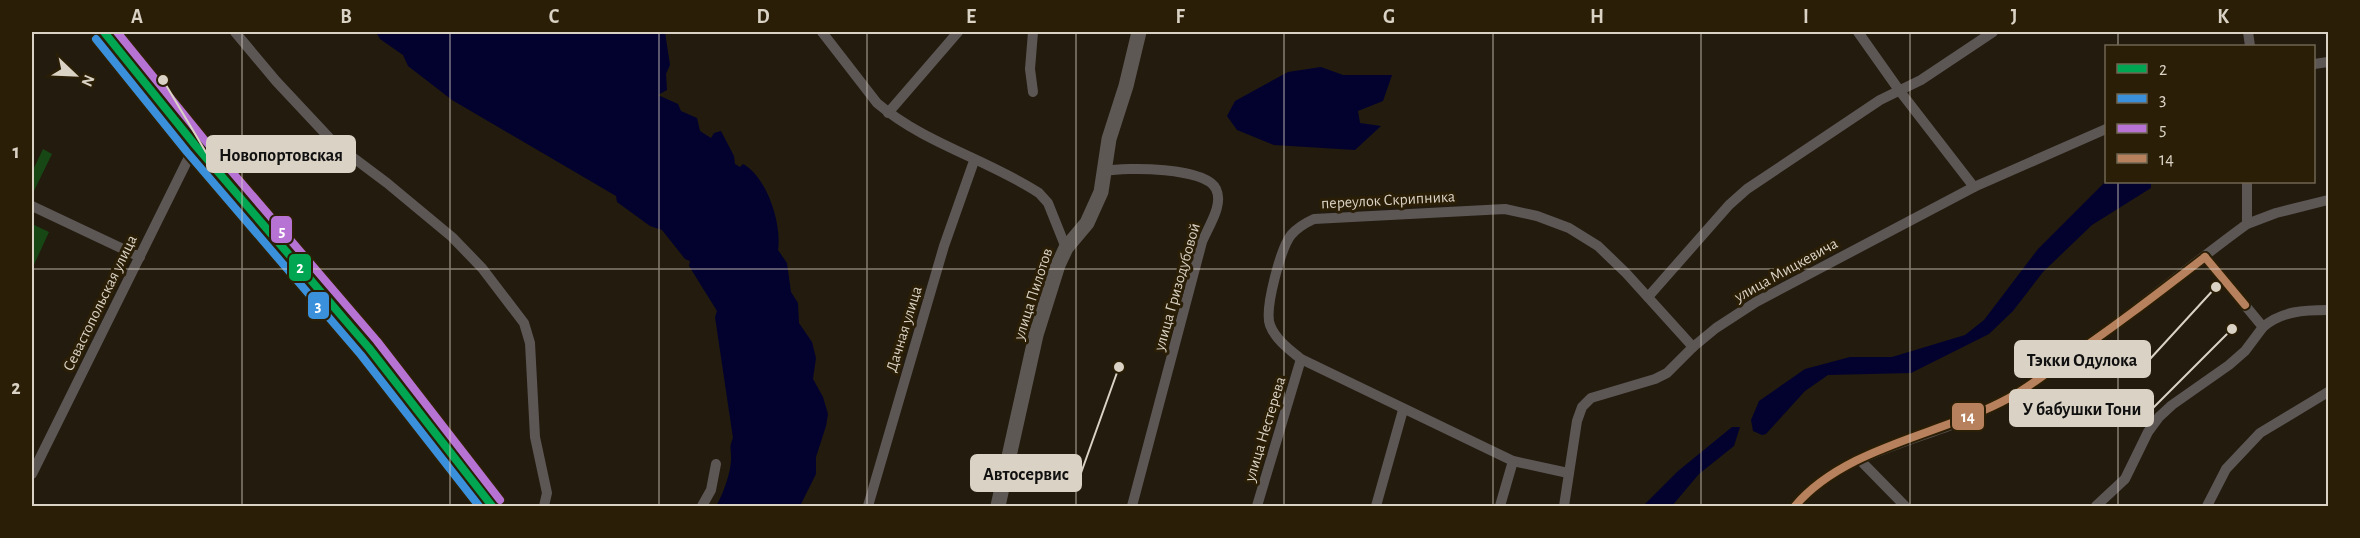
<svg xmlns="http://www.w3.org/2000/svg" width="2360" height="538" font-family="'Alegreya Sans',sans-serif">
	<rect width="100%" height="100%" fill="#221b0e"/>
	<g fill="#174714">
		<polygon points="43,149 52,154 32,195 32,172"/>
		<polygon points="32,224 49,232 33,267 32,266"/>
	</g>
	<g fill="#03022f">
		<path d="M376,32h289l5,33 -4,9 1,16 -9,5 20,9 3,7 16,7 3,13 11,7 3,-5 7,-2 13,25 1,8 5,3 3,-3c24,13 39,60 35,86l9,13 4,29 7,11 1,20 13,19 4,16 -3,21 10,18 5,17 -2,12 -10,31v17l-16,32h-84c7,-11 16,-36 15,-50 0,-8 -2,-9 2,-18l-18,-121 2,-6 -28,-45 1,-5 -5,-2 -23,-29 -12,-4 -33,-24 -1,-6 -164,-96 -44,-34 -5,-11 -23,-16z"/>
		<polygon points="1321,67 1343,75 1392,75 1383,101 1358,111 1360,123 1381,126 1355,150 1274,145 1237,130 1227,116 1235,101 1288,72"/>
		<polygon points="2106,181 2151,182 2151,188 2092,225 2043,272 2013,311 1989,334 1911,373 1828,375 1805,391 1766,434 1762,435 1753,431 1751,420 1759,401 1805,369 1850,357 1892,357 1965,335 1984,320 2038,249"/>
		<polygon points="1732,427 1740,427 1734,446 1699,474 1672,506 1643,506 1678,471"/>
	</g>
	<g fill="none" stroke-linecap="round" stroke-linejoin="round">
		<g stroke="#5c5655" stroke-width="10">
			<polyline points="104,32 195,145 369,348 492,506"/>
			<polyline points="235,32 276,81 335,144 387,183 452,237 482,268 524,323 530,343 535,437 547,493 544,506"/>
			<path d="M822,32l55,71c48,41 110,56 162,90l9,10 18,45"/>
			<polyline points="1858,32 1899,90 1974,187"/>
			<polyline points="2248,32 2250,46"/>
			<polyline points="2314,64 2328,62"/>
			<polyline points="1033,92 1030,69 1033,32"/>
			<polyline points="888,113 958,32"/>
			<path d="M1105,171c21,-4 101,-4 111,18 8,16 -8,38 -14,53l-70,264"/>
			<polyline points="2247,182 2247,224"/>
			<polyline points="32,206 140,257"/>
			<path d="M2205,257l58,70c19,-16 41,-17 65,-17"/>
			<polyline points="1648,297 1729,205 1747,189 1880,100 1921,80 1993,32"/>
			<polyline points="1859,459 1905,506"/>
			<path d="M1568,473l-55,-12 -212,-102c-11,-9 -26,-20 -31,-34 -6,-16 11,-77 21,-90 6,-7 14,-12 23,-16l191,-10 32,7 32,12 29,18 28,27 67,74"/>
			<polyline points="32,474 195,145"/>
			<polyline points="702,506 711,490 716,464"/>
			<polyline points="868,506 944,246 974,161"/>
			<polyline points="1257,506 1301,359"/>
			<polyline points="1376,506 1403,410"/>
			<polyline points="1500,506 1513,461"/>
			<polyline points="1564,506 1577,421 1582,407 1591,398 1655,379 1667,373 1693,347 1716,328 1756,302 1974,187 2106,129"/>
			<path d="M1795,506c36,-46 111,-63 164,-84 41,-16 78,-41 114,-66 59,-42 115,-89 174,-132l29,-11 52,-13"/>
			<polyline points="2096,506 2125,479 2148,432 2159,417 2172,405 2229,365 2245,351 2263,327"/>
			<polyline points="2207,506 2226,469 2260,433 2328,392"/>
		</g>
		<polyline stroke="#5e5855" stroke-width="15" points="998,506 1036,335 1058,265 1066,248 1087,223 1101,192 1109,139 1126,86 1139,32"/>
		<defs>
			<polyline id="bus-1" points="104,32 195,145 369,348 492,506"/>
			<polyline id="bus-2" points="96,39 187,152 361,355 479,506"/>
			<polyline id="bus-3" points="117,32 203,138 377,341 500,500"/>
			<g id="bus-4">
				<polyline points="2205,257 2245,305"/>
				<path d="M1795,506c51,-60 147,-71 214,-108 17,-9 33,-22 49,-33 51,-34 99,-71 147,-108"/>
			</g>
		</defs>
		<use href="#bus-1" stroke="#2a1e06" stroke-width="12"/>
		<use href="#bus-2" stroke="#2a1e06" stroke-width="12"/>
		<use href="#bus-3" stroke="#2a1e06" stroke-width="12"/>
		<use href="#bus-4" stroke="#2a1e06" stroke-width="12"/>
		<use href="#bus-1" stroke="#00a651" stroke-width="8"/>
		<use href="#bus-2" stroke="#3a90db" stroke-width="8"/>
		<use href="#bus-3" stroke="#b673d3" stroke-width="8"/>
		<use href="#bus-4" stroke="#b6815c" stroke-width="8"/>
	</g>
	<path fill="none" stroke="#dad2c4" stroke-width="1.5" stroke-opacity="0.55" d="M242,32v474M450,32v474M659,32v474M867,32v474M1076,32v474M1284,32v474M1493,32v474M1701,32v474M1910,32v474M2118,32v14M2118,182v324M32,269h2296"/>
	<g text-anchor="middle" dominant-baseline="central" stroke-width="6" stroke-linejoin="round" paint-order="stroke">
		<g font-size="16" fill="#dad2c4" stroke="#2a1e06">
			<text transform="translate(1388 200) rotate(-3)">переулок Скрипника</text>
			<text transform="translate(1786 270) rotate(-29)">улица Мицкевича</text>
			<text transform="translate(1177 287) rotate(-74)">улица Гризодубовой</text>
			<text transform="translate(1033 294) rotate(-72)">улица Пилотов</text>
			<text transform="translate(100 303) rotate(-64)">Севастопольская улица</text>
			<text transform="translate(904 329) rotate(-73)">Дачная улица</text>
			<text transform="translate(1265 429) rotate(-73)">улица Нестерева</text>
		</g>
	</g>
	<path fill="none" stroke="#dad2c4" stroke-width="2" d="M163 80L207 154M2216 287L2150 359M2232 329L2153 408M1119 367L1081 473"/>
	<g fill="#dad2c4" stroke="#2a1e06" stroke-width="2">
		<circle cx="163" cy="80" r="6"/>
		<circle cx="2216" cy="287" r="6"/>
		<circle cx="2232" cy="329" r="6"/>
		<circle cx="1119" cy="367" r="6"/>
	</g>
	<g fill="#dad2c4" stroke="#dad2c4" stroke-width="2">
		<rect x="207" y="136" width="148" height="36" rx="6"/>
		<rect x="2015" y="341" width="135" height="36" rx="6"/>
		<rect x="2010" y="390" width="143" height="36" rx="6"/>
		<rect x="971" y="455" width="110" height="36" rx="6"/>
	</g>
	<g font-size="18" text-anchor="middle" font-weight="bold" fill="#111">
		<text x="281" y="161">Новопортовская</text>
		<text x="2082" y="366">Тэкки Одулока</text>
		<text x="2082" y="415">У бабушки Тони</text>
		<text x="1026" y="480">Автосервис</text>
	</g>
	<g stroke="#2a1e06" stroke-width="2">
		<rect x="270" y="215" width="23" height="29" rx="6" fill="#b673d3"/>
		<rect x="288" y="253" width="24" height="29" rx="6" fill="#00a651"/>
		<rect x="307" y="291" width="23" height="29" rx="6" fill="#3a90db"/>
		<rect x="1951" y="402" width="34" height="29" rx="6" fill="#b6815c"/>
	</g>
	<g font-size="16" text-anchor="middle" font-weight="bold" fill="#fff">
		<text x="282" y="236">5</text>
		<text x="300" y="273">2</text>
		<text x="318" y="311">3</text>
		<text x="1968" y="422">14</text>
	</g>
	<rect width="2360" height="538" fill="none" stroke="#2a1e06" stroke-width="66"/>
	<rect x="2105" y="45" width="210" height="138" fill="#2a1e06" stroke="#706652" stroke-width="1.5"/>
	<rect x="2117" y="64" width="30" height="9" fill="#00a651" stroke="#706652" stroke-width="1.5"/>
	<text x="2159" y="75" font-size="18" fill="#dad2c4">2</text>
	<rect x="2117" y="94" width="30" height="9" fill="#3a90db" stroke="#706652" stroke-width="1.5"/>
	<text x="2159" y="105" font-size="18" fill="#dad2c4">3</text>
	<rect x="2117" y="124" width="30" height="9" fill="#b673d3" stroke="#706652" stroke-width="1.5"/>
	<text x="2159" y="135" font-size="18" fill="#dad2c4">5</text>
	<rect x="2117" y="154" width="30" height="9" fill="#b6815c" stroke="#706652" stroke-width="1.5"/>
	<text x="2159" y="165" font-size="18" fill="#dad2c4">14</text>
	<g transform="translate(75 75) rotate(113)" stroke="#2a1e06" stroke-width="4.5" paint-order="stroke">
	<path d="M0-4.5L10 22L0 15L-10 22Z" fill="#dad2c4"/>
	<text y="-9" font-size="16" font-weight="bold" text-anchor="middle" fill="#dad2c4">N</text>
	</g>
	<rect x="33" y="33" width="2294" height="472" fill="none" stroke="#dad2c4" stroke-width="2"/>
	<g font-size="20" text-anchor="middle" font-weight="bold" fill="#dad2c4">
		<text x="137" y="23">A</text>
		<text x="346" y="23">B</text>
		<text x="554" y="23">C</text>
		<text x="763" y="23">D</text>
		<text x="971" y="23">E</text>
		<text x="1180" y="23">F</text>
		<text x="1389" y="23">G</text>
		<text x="1597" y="23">H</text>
		<text x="1806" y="23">I</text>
		<text x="2014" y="23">J</text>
		<text x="2223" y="23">K</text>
		<text x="16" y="158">1</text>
		<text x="16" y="394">2</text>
	</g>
</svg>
